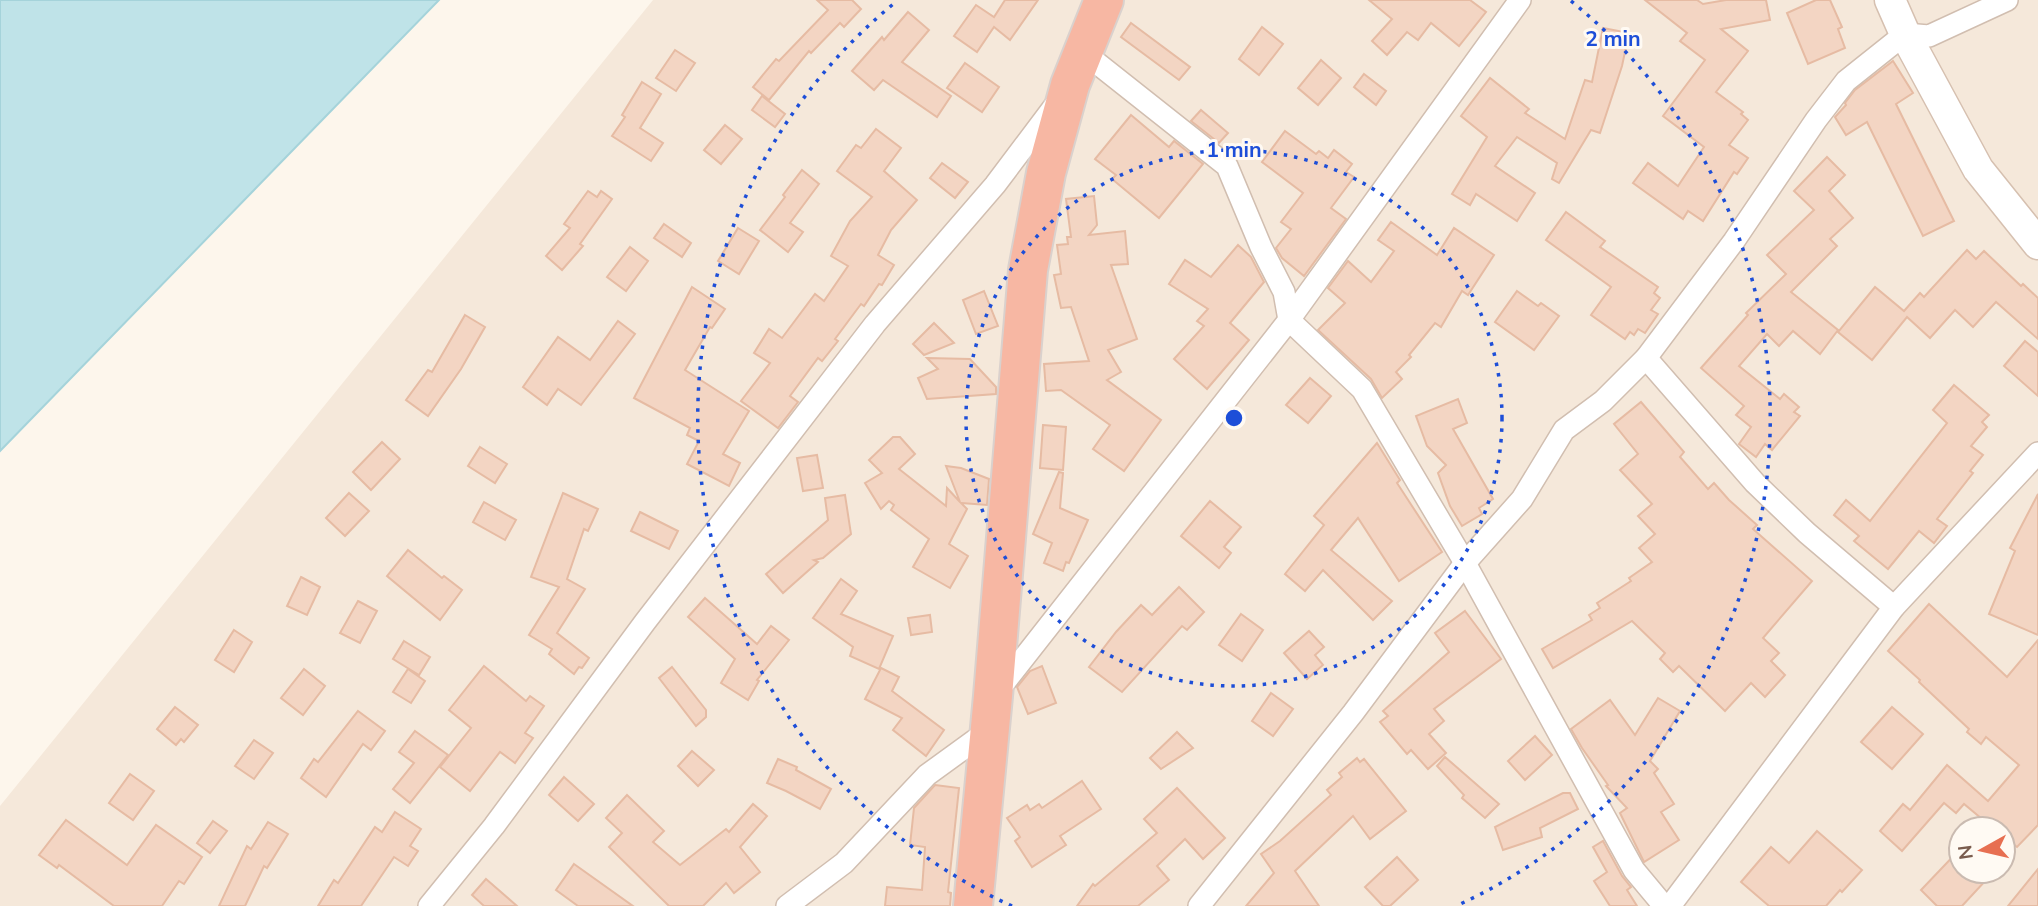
<svg xmlns="http://www.w3.org/2000/svg" width="2038" height="906" font-family="Mulish,sans-serif">
	<rect width="100%" height="100%" fill="#fdf6ec"/>
	<path fill="#f5e8da" fill-rule="evenodd" d="M653,0h1385v906h-2038v-100zM1961,829h42v42h-42z"/>
	<polygon fill="#bfe3e8" stroke="#a5d3da" stroke-width="2" points="0,0 439,0 0,451"/>
	<g fill="#f3d5c3" stroke="#e6bba3" stroke-width="2">
		<polygon points="817,0 852,0 861,9 844,27 840,23 811,53 809,51 769,100 753,87 776,59 779,61 828,10"/>
		<polygon points="1005,0 1038,0 1010,40 994,27 977,52 954,36 976,5 994,17"/>
		<polygon points="1369,0 1470,0 1486,12 1459,46 1431,23 1418,40 1407,32 1387,55 1372,41 1392,19"/>
		<polygon points="1645,0 1697,0 1703,4 1726,0 1766,0 1770,20 1721,29 1748,51 1716,92 1743,112 1741,114 1748,120 1729,145 1748,158 1737,174 1734,172 1703,221 1688,211 1683,219 1633,183 1648,163 1678,186 1704,147 1663,116 1705,60 1680,41 1687,33"/>
		<polygon points="1816,0 1830,0 1842,27 1838,29 1845,48 1808,64 1787,13"/>
		<polygon points="908,12 929,30 902,62 951,96 937,117 883,80 874,90 852,71 882,37 884,40"/>
		<polygon points="1131,23 1190,67 1179,80 1121,37"/>
		<polygon points="1262,27 1283,44 1259,75 1239,59"/>
		<polygon points="1603,28 1629,33 1622,66 1600,133 1591,130 1559,183 1552,179 1557,163 1517,137 1495,166 1535,193 1517,221 1476,194 1470,205 1452,194 1487,137 1461,116 1490,78 1529,109 1525,113 1565,139 1585,80 1592,82"/>
		<polygon points="675,50 695,63 676,91 656,78"/>
		<polygon points="1321,60 1341,78 1318,105 1298,88"/>
		<polygon points="1893,61 1913,93 1896,104 1954,221 1923,236 1867,122 1846,135 1835,117 1846,105 1845,103 1855,90"/>
		<polygon points="965,63 999,87 982,112 947,88"/>
		<polygon points="1364,74 1386,91 1376,105 1354,87"/>
		<polygon points="642,82 661,94 640,128 663,143 651,161 612,136 625,117 622,115"/>
		<polygon points="762,96 785,114 775,127 752,110"/>
		<polygon points="1201,110 1228,133 1219,143 1191,121"/>
		<polygon points="1131,115 1169,147 1174,141 1203,164 1159,218 1112,179 1116,175 1095,159"/>
		<polygon points="725,125 742,139 721,164 704,150"/>
		<polygon points="876,129 901,148 884,171 917,200 891,230 878,255 894,265 882,285 879,284 864,306 861,304 835,339 838,341 822,361 818,358 790,396 798,402 778,428 741,401 770,363 754,353 769,329 782,338 815,294 824,301 848,266 831,256 850,221 872,197 837,171 856,145 861,148"/>
		<polygon points="1285,131 1316,154 1319,151 1328,158 1334,150 1352,164 1346,172 1354,177 1331,208 1346,219 1304,276 1282,258 1276,248 1291,229 1281,222 1303,193 1262,162"/>
		<polygon points="1827,157 1845,175 1829,191 1853,218 1830,239 1837,246 1791,292 1838,330 1820,354 1793,331 1779,346 1767,334 1739,366 1780,399 1784,394 1799,407 1794,412 1800,416 1772,450 1765,444 1756,457 1739,444 1751,427 1736,415 1744,406 1701,368 1748,315 1746,313 1786,274 1767,255 1814,210 1794,191"/>
		<polygon points="942,163 968,182 955,198 930,178"/>
		<polygon points="802,170 819,184 790,223 803,232 788,252 760,230 785,197 783,195"/>
		<polygon points="588,191 597,197 601,191 612,199 580,244 583,246 562,270 546,256 570,228 564,224"/>
		<polygon points="1094,196 1097,225 1089,235 1125,231 1128,264 1111,265 1137,339 1108,350 1121,372 1107,380 1161,420 1124,471 1093,449 1110,425 1061,390 1046,391 1044,364 1089,361 1071,307 1061,308 1054,275 1061,274 1057,245 1068,244 1067,237 1071,237 1066,199"/>
		<polygon points="1566,212 1605,241 1600,247 1658,287 1654,293 1660,298 1651,310 1658,314 1645,333 1638,329 1634,335 1630,332 1625,339 1591,315 1611,287 1546,240"/>
		<polygon points="1391,222 1437,255 1454,228 1494,255 1468,295 1462,291 1441,327 1435,323 1409,355 1411,357 1396,372 1402,379 1382,398 1371,379 1318,330 1345,303 1328,288 1348,261 1371,282 1394,251 1378,240"/>
		<polygon points="664,224 691,243 682,257 654,238"/>
		<polygon points="738,228 759,241 739,274 718,261"/>
		<polygon points="1238,245 1251,257 1264,282 1230,323 1249,340 1207,389 1174,359 1204,326 1197,321 1208,309 1169,284 1185,260 1211,277"/>
		<polygon points="630,247 648,261 626,291 607,277"/>
		<polygon points="1967,250 1976,259 1984,251 2021,286 2023,284 2038,298 2038,339 1996,302 1973,327 1955,310 1930,338 1907,317 1872,360 1838,332 1875,287 1904,311 1920,293 1924,297"/>
		<polygon points="692,287 725,309 712,328 710,327 685,370 749,411 723,454 740,463 729,486 687,464 699,441 687,435 690,428 634,398"/>
		<polygon points="984,291 998,326 976,334 963,300"/>
		<polygon points="1517,291 1538,306 1541,303 1559,316 1534,350 1495,322"/>
		<polygon points="465,315 485,327 461,369 428,416 406,400 428,370 432,372"/>
		<polygon points="618,321 635,334 581,405 558,389 547,405 523,387 558,337 590,360"/>
		<polygon points="934,323 954,343 924,355 913,344"/>
		<polygon points="2025,341 2038,352 2038,396 2004,366"/>
		<polygon points="927,358 970,359 996,387 996,394 927,399 918,378 938,369"/>
		<polygon points="1310,378 1331,396 1308,423 1286,405"/>
		<polygon points="1954,385 1989,415 1982,422 1987,427 1971,446 1983,455 1970,471 1973,473 1937,519 1947,526 1934,543 1919,531 1888,569 1854,541 1859,536 1834,515 1846,500 1870,521 1947,423 1933,410"/>
		<polygon points="1458,399 1467,423 1453,429 1493,499 1479,508 1482,514 1462,526 1450,506 1438,473 1446,465 1427,446 1416,416"/>
		<polygon points="1641,402 1684,452 1680,457 1708,489 1714,483 1729,500 1757,525 1753,529 1812,581 1763,638 1779,653 1771,661 1785,675 1765,697 1751,683 1725,711 1679,666 1673,672 1660,659 1665,653 1632,621 1553,668 1542,649 1592,620 1589,615 1600,608 1597,603 1631,581 1629,578 1652,562 1639,548 1655,534 1638,516 1652,504 1620,470 1638,454 1614,424"/>
		<polygon points="1043,425 1066,427 1063,470 1040,468"/>
		<polygon points="893,437 900,437 915,454 899,469 946,506 947,488 960,502 946,466 961,468 989,479 987,505 961,503 967,509 949,544 968,556 950,588 913,567 929,539 891,510 894,505 889,501 881,509 865,483 882,473 869,460"/>
		<polygon points="382,442 400,459 371,490 353,472"/>
		<polygon points="1377,443 1400,480 1397,483 1442,552 1399,581 1358,518 1331,550 1392,601 1373,620 1323,570 1305,591 1285,574 1324,525 1314,516"/>
		<polygon points="480,447 507,464 495,483 468,466"/>
		<polygon points="817,455 823,488 803,491 797,458"/>
		<polygon points="1059,472 1063,473 1060,508 1088,520 1069,563 1066,562 1063,571 1044,563 1052,543 1033,534"/>
		<polygon points="349,493 369,511 345,536 326,518"/>
		<polygon points="563,493 598,509 588,531 584,529 567,579 585,589 557,633 589,658 582,668 579,667 574,674 549,654 552,649 529,635 559,587 531,577"/>
		<polygon points="2038,494 2038,635 1989,614 2015,551 2010,548"/>
		<polygon points="845,495 851,534 823,558 814,560 818,562 783,593 766,574 828,520 825,498"/>
		<polygon points="1210,501 1241,527 1224,547 1231,553 1219,568 1181,536"/>
		<polygon points="484,502 516,520 505,540 473,522"/>
		<polygon points="640,512 678,531 669,549 631,531"/>
		<polygon points="408,550 442,578 444,576 462,590 440,620 387,576"/>
		<polygon points="301,577 320,587 307,615 287,606"/>
		<polygon points="841,579 857,591 841,614 893,636 879,669 850,656 853,647 813,618"/>
		<polygon points="1179,587 1204,612 1187,630 1182,626 1122,692 1089,667 1116,632 1141,605 1152,615"/>
		<polygon points="705,598 757,644 771,626 789,640 757,680 759,681 748,700 721,683 735,659 688,617"/>
		<polygon points="358,601 377,611 360,643 340,633"/>
		<polygon points="1929,604 2007,677 2038,640 2038,825 2017,847 2003,836 2003,829 1994,829 1964,804 1956,813 1944,803 1902,851 1880,831 1903,804 1910,810 1947,765 1988,801 2019,765 1986,737 1981,744 1967,732 1969,729 1919,682 1920,680 1888,651"/>
		<polygon points="1465,611 1501,659 1434,709 1444,721 1429,734 1446,753 1428,769 1411,750 1407,754 1380,722 1388,716 1383,711 1449,652 1435,633"/>
		<polygon points="1241,614 1263,630 1242,661 1219,645"/>
		<polygon points="930,615 932,632 911,635 908,618"/>
		<polygon points="234,630 252,642 234,672 215,660"/>
		<polygon points="1309,631 1324,647 1315,655 1323,665 1307,679 1284,653"/>
		<polygon points="404,641 430,657 419,675 393,659"/>
		<polygon points="484,666 526,701 530,696 544,706 525,733 533,738 515,763 500,752 470,791 440,767 471,728 449,710"/>
		<polygon points="1042,666 1056,703 1028,714 1017,687 1030,671"/>
		<polygon points="672,667 706,710 706,717 696,726 659,678"/>
		<polygon points="881,668 899,677 892,691 944,730 926,756 893,730 902,718 865,699"/>
		<polygon points="304,669 325,686 303,715 281,698"/>
		<polygon points="408,669 425,681 411,703 393,692"/>
		<polygon points="1271,693 1293,709 1273,736 1252,721"/>
		<polygon points="1658,698 1680,711 1650,761 1658,769 1654,773 1674,804 1661,812 1679,840 1644,862 1620,813 1627,808 1606,786 1608,785 1582,748 1571,729 1610,700 1635,735"/>
		<polygon points="175,707 198,725 184,742 181,739 176,745 157,729"/>
		<polygon points="1892,707 1923,734 1892,769 1861,742"/>
		<polygon points="358,711 385,731 371,750 363,744 326,797 301,778 314,759 318,762"/>
		<polygon points="415,731 448,755 410,803 393,789 414,763 399,752"/>
		<polygon points="1177,732 1193,748 1161,769 1150,758"/>
		<polygon points="1535,736 1552,755 1525,780 1508,761"/>
		<polygon points="254,740 273,753 254,779 235,766"/>
		<polygon points="692,751 714,770 698,786 678,766"/>
		<polygon points="1445,757 1499,804 1485,818 1462,798 1464,795 1437,766"/>
		<polygon points="1357,758 1360,762 1364,759 1406,811 1370,839 1353,816 1295,871 1319,906 1246,906 1274,873 1261,854 1280,841 1331,795 1327,790 1342,777 1339,773"/>
		<polygon points="778,759 797,767 796,770 831,789 820,809 786,791 767,783"/>
		<polygon points="130,774 154,791 133,820 109,803"/>
		<polygon points="564,777 594,804 578,821 549,795"/>
		<polygon points="1082,781 1101,809 1060,836 1066,845 1032,867 1015,841 1020,837 1007,818 1027,805 1030,810 1039,804 1042,808"/>
		<polygon points="935,785 959,788 948,892 951,893 950,906 885,906 887,887 922,890 925,847 910,845 914,808"/>
		<polygon points="1177,788 1225,838 1203,859 1185,839 1157,866 1169,880 1138,906 1077,906 1093,884 1095,886 1157,833 1144,819"/>
		<polygon points="1563,793 1570,793 1578,809 1540,828 1542,837 1503,850 1495,827"/>
		<polygon points="627,795 664,831 653,842 680,865 726,829 729,832 753,804 767,816 740,847 760,872 734,893 726,883 703,906 669,906 609,847 622,833 606,818"/>
		<polygon points="395,812 421,829 410,846 418,851 408,866 394,857 361,906 318,906 334,880 338,883 375,827 382,832"/>
		<polygon points="66,820 127,865 156,825 202,857 184,884 179,881 162,906 114,906 59,865 57,868 39,855"/>
		<polygon points="213,821 227,831 210,853 197,843"/>
		<polygon points="268,822 288,834 267,868 264,866 245,906 219,906 247,846 251,849"/>
		<polygon points="1817,831 1862,870 1842,892 1840,890 1826,906 1769,906 1741,882 1771,847 1789,863"/>
		<polygon points="1603,841 1622,876 1631,887 1627,890 1637,906 1610,906 1594,881 1607,872 1593,847"/>
		<polygon points="1961,848 1961,871 1978,871 1987,879 1962,906 1937,906 1921,890"/>
		<polygon points="1397,857 1418,880 1390,906 1383,906 1365,887"/>
		<polygon points="574,864 633,906 578,906 556,890"/>
		<polygon points="2038,869 2038,906 2008,906"/>
		<polygon points="486,879 517,906 484,906 472,895"/>
	</g>
	<g fill="none" stroke-linecap="round" stroke-linejoin="round">
		<defs>
			<g id="street">
				<polyline points="1083,52 1227,166 1261,247 1284,292 1289,320 1362,389 1465,563 1634,870 1664,906"/>
				<polyline points="1646,358 1755,483 1807,533 1894,607"/>
				<polyline points="997,692 1289,320 1520,0"/>
				<polyline points="429,906 494,826 645,622 875,324 995,185 1056,104"/>
				<polyline points="787,906 844,863 927,775 989,730"/>
				<polyline points="1199,906 1353,713 1465,563 1522,499 1564,430 1603,401 1646,358 1734,241 1816,120 1846,81 1905,34 1929,36 2007,0"/>
				<polyline points="1670,906 1894,607 2038,453"/>
			</g>
			<polyline id="secondary" points="1890,0 1905,34 1978,169 2038,244"/>
			<polyline id="highway" points="973,906 993,696 1028,270 1046,173 1070,85 1104,0"/>
		</defs>
		<use href="#street" stroke="#d1beb0" stroke-width="24"/>
		<use href="#secondary" stroke="#d6c0b0" stroke-width="33"/>
		<use href="#highway" stroke="#dad1cd" stroke-width="42"/>
		<use href="#street" stroke="#fff" stroke-width="21"/>
		<use href="#secondary" stroke="#fff" stroke-width="30"/>
		<use href="#highway" stroke="#f7b7a3" stroke-width="38"/>
	</g>
	<g fill="none" stroke="#1d4ed8" stroke-width="3.5" stroke-dasharray="3.5 7">
		<circle cx="1234" cy="418" r="268"/>
		<path d="M1012 906A536 536 0 0 1 897 1M1571 1A536 536 0 0 1 1456 906"/>
	</g>
	<circle cx="1234" cy="418" r="10" fill="#1d4ed8" stroke="#fffaf3" stroke-width="3.5"/>
	<g font-size="21" text-anchor="middle" font-weight="bold" fill="#1d4ed8" stroke="#fffaf3" stroke-width="6" stroke-linejoin="round" paint-order="stroke">
		<text x="1613" y="46">2 min</text>
		<text x="1234" y="157">1 min</text>
	</g>
	<g transform="translate(1982 850) rotate(262)"><circle r="33" fill="#fffaf3" stroke="#cabbb1" stroke-width="2"/>
	<path d="M0-5L12 26L0 18L-12 26Z" fill="#e76f51"/>
	<text y="-10" font-size="19" font-weight="bold" text-anchor="middle" fill="#7a5c4d">N</text>
	</g>
</svg>
